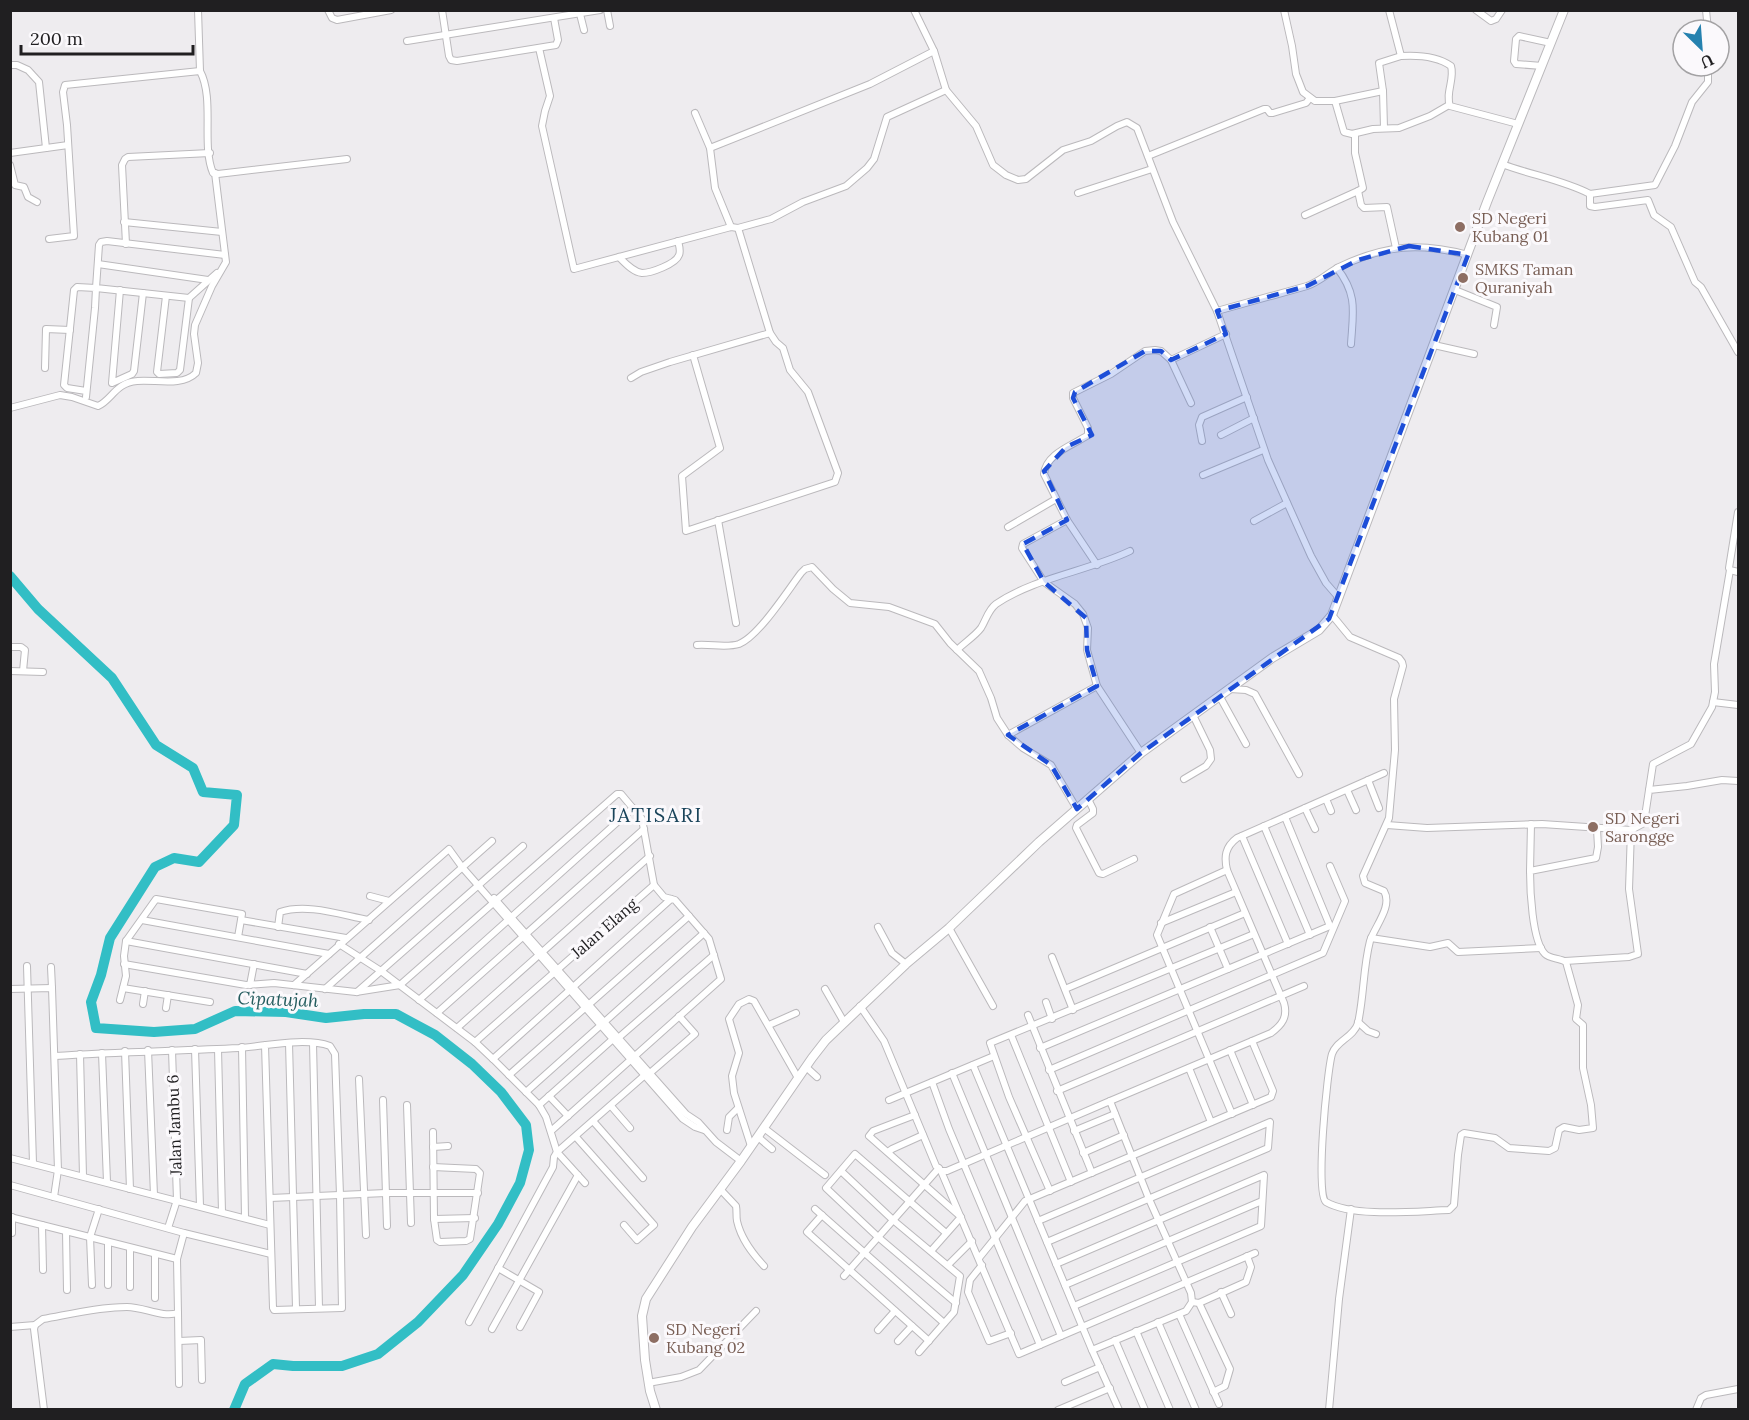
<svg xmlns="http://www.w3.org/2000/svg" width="1749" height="1420" font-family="Lora,serif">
	<rect width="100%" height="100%" fill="#eeecef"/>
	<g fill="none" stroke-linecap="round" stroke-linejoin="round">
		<polyline stroke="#32bec5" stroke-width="10" points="10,576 38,609 112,678 156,745 193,768 203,792 237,795 234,825 199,862 174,858 155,867 110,938 101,975 91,1002 96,1028 154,1032 195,1029 235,1011 286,1012 326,1018 364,1014 396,1014 435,1035 472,1064 501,1092 526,1125 529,1150 520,1183 498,1224 463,1275 418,1322 378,1354 342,1366 293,1366 273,1364 245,1384 234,1410"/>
		<defs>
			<g id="street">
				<polyline points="198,10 200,71"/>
				<polyline points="328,10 332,18 337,20 391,10"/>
				<polyline points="442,10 449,56 451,60 457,61 556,45 558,40 554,18"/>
				<polyline points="607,10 610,26"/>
				<polyline points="914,10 934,51 946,90 976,126 993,165 1006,175 1018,180 1026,179 1063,150 1091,141 1117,126 1127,122 1137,128 1173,222 1217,311 1268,460 1311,556 1326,583 1339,598"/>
				<polyline points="1284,10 1292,46 1296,74 1303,92 1315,101 1335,101 1344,132 1352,134 1373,129 1399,128 1430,116 1449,105"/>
				<path d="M1389,10l12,46c17,-1 36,0 50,10 4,13 -6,27 -1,40l68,18"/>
				<polyline points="1476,10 1491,21 1496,19 1502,10"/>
				<polyline points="1706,10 1708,30"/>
				<polyline points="580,14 584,30"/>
				<polyline points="407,41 600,10"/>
				<polyline points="539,48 550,96 545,111 542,126 574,269 731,227 738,228 771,219 803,202 846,186 867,168 874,159 887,117 946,90"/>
				<polyline points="10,65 17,65 28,70 39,82 46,148"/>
				<polyline points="1542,66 1516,64 1514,61 1516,39 1519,36 1551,43"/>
				<polyline points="1335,101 1383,91"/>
				<polyline points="695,113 710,148 715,188 731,227"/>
				<polyline points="1384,128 1383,91 1379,63 1401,56"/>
				<polyline points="1355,134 1355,153 1363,188 1358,191"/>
				<polyline points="710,148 870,84 934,51"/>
				<polyline points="10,153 68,145"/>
				<polyline points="1148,156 1264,109 1267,109 1270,113 1273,113 1306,103 1310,98"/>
				<path d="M1502,164c29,11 61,16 88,30l65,-9 20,-39 17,-44 16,-20v-16"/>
				<polyline points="10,165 15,185 24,187 28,197 37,202"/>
				<polyline points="1078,193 1152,169"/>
				<polyline points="1590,194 1590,206 1595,207 1648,200 1654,215 1671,227 1695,282 1701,287 1738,352"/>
				<polyline points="1305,215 1358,191 1361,205 1364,208 1387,207 1396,248"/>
				<polyline points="124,222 222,232"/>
				<path d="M49,239l25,-3 -7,-111 -4,-33 2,-7 135,-14c15,28 1,74 13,102l5,1 129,-15"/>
				<polyline points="126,244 122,165 125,159 128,157 210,153"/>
				<path d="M619,257c6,6 14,15 23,16 9,0 34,-9 37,-18 2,-4 0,-10 -1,-14"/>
				<polyline points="98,264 208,280"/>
				<path d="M1337,268c21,27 16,44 14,76"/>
				<polyline points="120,290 112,383 132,374 134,371 143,293"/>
				<polyline points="1455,290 1497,307 1494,325"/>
				<polyline points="166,296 157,372 159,374 177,373 180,370 189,298 217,273"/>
				<polyline points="189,298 96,288 99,245 101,242 107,241 225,255"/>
				<path d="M1217,311l90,-25c12,-4 21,-13 32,-19 46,-22 80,-25 129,-12"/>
				<polyline points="1434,345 1474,354"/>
				<polyline points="693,355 720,448 682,476 686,531 835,482 838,473 808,392 790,370 783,348 776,342 770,333 738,228"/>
				<polyline points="1171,360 1191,403"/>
				<polyline points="45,368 46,329 70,330"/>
				<polyline points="631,378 641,372 670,362 770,333"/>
				<polyline points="86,397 95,308 96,288 77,287 74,290 64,385 67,388 86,391"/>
				<path d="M10,408l50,-13 12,2 26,9c14,-6 17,-23 39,-25 17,-2 45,6 59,-8l2,-10 -4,-29 1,-9 17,-39 14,-24 -11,-89"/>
				<polyline points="1221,435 1254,418"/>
				<polyline points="1202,441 1199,425 1202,417 1247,397"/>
				<polyline points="1203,475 1263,450"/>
				<polyline points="1738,512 1729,568 1730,570 1738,572"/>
				<polyline points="718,520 736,623"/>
				<polyline points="1067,520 1023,544 1022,548 1044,582 1075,604 1083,614 1088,628 1087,650 1097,686 1141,753"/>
				<polyline points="1254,521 1287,503"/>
				<polyline points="1008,527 1056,499"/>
				<path d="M1097,565l-30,-45 -23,-46c2,-21 30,-29 44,-39v-7l-15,-30v-5l38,-19 34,-23 10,-1 6,1 10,9 55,-26"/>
				<path d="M1332,615l18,22 49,21 3,4 1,4 -9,33 1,51 -6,68 -26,58 2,7 19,8c9,15 -9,35 -14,50 -7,27 -6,55 -12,82 -4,14 -22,18 -26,31 -5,17 -17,142 -6,148 28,16 91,9 123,8l5,-5 4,-50 3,-20 3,-2 31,5 14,10 40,3 6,-3 4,-18 5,-3 15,3 14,-2 -2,-23 -8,-37v-43l-7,-6 2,-14 -12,-43c-6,-4 -16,-3 -21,-8 -13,-13 -15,-65 -15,-83l66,-13 2,-11 -1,-18"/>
				<path d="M697,645c14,-1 30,3 42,-1 20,-8 49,-54 62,-71l4,-4 7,-2 21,22 17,14 39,4 46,17 15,19 29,28 12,27 6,20 11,17 15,13 28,17 26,44"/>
				<polyline points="10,647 21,647 25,650 23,671"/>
				<path d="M957,650c7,-7 18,-14 24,-22 5,-8 7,-18 15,-24 38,-26 92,-33 134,-53"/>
				<polyline points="10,671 43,672"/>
				<polyline points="1230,689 1246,690 1255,694 1299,774"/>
				<polyline points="1220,697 1246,744"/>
				<polyline points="1713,702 1738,705"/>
				<polyline points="1008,735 1097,686"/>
				<polyline points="1184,779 1206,766 1211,759 1210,750 1193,715"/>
				<polyline points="1368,780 1379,808"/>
				<polyline points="1347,790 1356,810"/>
				<polyline points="1649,790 1653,764 1691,744 1712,707 1715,692 1714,664 1730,570"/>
				<polyline points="1088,799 1093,809 1093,813 1077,825 1076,828 1099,873 1103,874 1134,859"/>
				<polyline points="1326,799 1331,811"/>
				<polyline points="1305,808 1315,829"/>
				<polyline points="1387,825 1427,828 1542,824 1631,830 1644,823 1649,790 1687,786 1722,780 1738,781"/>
				<polyline points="1264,826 1310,935"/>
				<polyline points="1242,836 1288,944"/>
				<polyline points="1227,870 1174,894 1157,935 1232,1114"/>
				<polyline points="1530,871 1531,824"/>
				<polyline points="370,896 389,901"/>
				<polyline points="494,898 686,1114 698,1122 716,1142 741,1161"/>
				<polyline points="142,920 329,954"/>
				<polyline points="241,920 346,938"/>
				<polyline points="1161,923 1236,892"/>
				<path d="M278,927l2,-15c27,-9 61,3 89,8"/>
				<polyline points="878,927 892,953 906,964"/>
				<polyline points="1210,927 1228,969"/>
				<polyline points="949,928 993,1006"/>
				<polyline points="1371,938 1430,947 1448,943 1458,952 1541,948"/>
				<polyline points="126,941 307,974"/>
				<polyline points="339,944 381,971 475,1042 493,1059 539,1105 546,1117 557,1152 585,1183"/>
				<polyline points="1052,957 1073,1010"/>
				<polyline points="1565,961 1629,957 1638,954 1629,889 1631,830"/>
				<polyline points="124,964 246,985 274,983 356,992 400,985 617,794 621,794 642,819 654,885 664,897 675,900 709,939 721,979 551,1131"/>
				<polyline points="27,966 33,1163"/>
				<polyline points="51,967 52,988"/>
				<polyline points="250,985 254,964"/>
				<polyline points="294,985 449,849 462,867 683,1119 695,1127 704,1130"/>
				<polyline points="123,988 210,1002"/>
				<polyline points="10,989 52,988 58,1170 54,1197"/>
				<polyline points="325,989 492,841"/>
				<polyline points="825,989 844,1022"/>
				<polyline points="1065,989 1245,913"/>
				<polyline points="357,992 523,846"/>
				<polyline points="120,1000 126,976 124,956 126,941 156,899 242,914 238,937"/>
				<polyline points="419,1000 633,808"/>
				<polyline points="1046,1002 1052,1019"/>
				<polyline points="143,1004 145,991"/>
				<polyline points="860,1006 884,1041 936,1166 941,1171 947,1171 1110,1101 1149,1199 1191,1293 1192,1302 1186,1311 1092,1350 1119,1410"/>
				<polyline points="166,1008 168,995"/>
				<polyline points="437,1013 644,829"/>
				<polyline points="1028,1015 1092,1173"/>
				<polyline points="1358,1022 1368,1031 1376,1034"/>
				<polyline points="769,1025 796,1013"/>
				<polyline points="457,1028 650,856"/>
				<polyline points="1011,1035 1071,1182"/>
				<polyline points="617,1039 714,955"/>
				<polyline points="475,1042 654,885"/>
				<polyline points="289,1043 296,1308"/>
				<polyline points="313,1043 319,1308"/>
				<polyline points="242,1047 245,1217"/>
				<polyline points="1040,1048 1330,926 1285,817"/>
				<polyline points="195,1049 200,1206"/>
				<polyline points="218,1049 222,1212"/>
				<polyline points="148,1050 154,1195"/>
				<polyline points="1230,1050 1253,1105"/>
				<polyline points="125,1051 130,1189"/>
				<polyline points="102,1053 107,1182"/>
				<polyline points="80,1054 83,1176"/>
				<path d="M55,1056c61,-4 123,-5 184,-8 27,-2 66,-11 91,-2l5,8 5,141 2,113 -68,2 -1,-2 -8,-263"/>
				<polyline points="493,1059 671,899"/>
				<polyline points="973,1065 1092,1350"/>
				<polyline points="806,1067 817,1077"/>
				<polyline points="1189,1068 1211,1122"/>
				<polyline points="1049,1070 1323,953 1345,901 1330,866"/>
				<polyline points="650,1073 695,1034 679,1016"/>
				<polyline points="952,1073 1061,1336"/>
				<polyline points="509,1075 689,916"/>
				<polyline points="359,1079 366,1235"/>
				<polyline points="932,1082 949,1129 1040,1345"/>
				<polyline points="1057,1091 1304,986"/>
				<polyline points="526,1092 704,933"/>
				<polyline points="549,1096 568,1116"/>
				<polyline points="383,1100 387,1226"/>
				<polyline points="889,1100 994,1056"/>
				<path d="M1110,1101l161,-68c11,-8 17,-16 13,-30l-57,-133c-3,-13 -2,-23 10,-32l147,-65"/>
				<polyline points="407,1105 411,1223"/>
				<polyline points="539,1105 613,1039"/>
				<polyline points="611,1106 630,1128"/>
				<polyline points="915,1115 873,1131 869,1136 961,1217 931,1251"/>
				<polyline points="593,1121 643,1178"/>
				<polyline points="764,1128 825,1175"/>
				<polyline points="727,1130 729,1117 738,1108"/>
				<polyline points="1074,1131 1115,1114"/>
				<polyline points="433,1132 434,1219 475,1218"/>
				<polyline points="576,1137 654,1225 637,1240 624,1225"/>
				<polyline points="758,1137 772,1149"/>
				<polyline points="751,1146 734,1093 732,1076 739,1053 729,1019 739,1004 749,999 754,1001 798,1078"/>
				<polyline points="433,1147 448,1146"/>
				<polyline points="888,1152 892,1149 923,1135"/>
				<polyline points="1083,1153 1124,1135"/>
				<polyline points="10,1158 270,1225"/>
				<polyline points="433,1167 476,1169 480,1173 470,1239 466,1241 440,1242 437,1240 434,1219"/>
				<polyline points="841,1171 893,1220 960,1276 954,1312 919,1352"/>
				<polyline points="941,1171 1019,1354 1255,1253"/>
				<polyline points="10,1185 184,1233 271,1254"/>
				<path d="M720,1189l16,17c1,5 0,10 1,15 4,18 15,32 27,45"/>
				<polyline points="1050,1191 1009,1097 990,1043 1254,934"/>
				<polyline points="270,1198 386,1193 478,1193"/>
				<polyline points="815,1209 944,1323"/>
				<polyline points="822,1215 807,1232 929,1341"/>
				<polyline points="10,1217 177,1259"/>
				<polyline points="12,1217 12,1233"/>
				<polyline points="1038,1221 1270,1122 1268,1148 1047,1242"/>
				<polyline points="42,1225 43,1270"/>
				<polyline points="168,1228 177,1200 172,1050"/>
				<polyline points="66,1231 67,1290"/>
				<polyline points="946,1233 855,1154 826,1188 878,1237 956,1303"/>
				<polyline points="108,1242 108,1285"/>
				<polyline points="130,1248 130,1287"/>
				<polyline points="979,1258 1025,1201 1271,1097 1273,1091 1252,1041"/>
				<polyline points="1056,1264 1264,1175 1261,1226 1074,1306"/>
				<polyline points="948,1265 972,1241"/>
				<polyline points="982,1265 970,1280 968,1292 989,1341 1011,1333"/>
				<polyline points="498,1268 539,1292 520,1327"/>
				<polyline points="844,1276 939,1168"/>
				<polyline points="92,1285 90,1237 99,1209"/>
				<polyline points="1065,1285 1262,1201"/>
				<polyline points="1221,1292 1231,1314"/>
				<polyline points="155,1298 155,1254"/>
				<polyline points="1192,1302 1199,1303 1230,1369 1225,1386 1213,1392"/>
				<polyline points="1199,1303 1246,1282 1251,1267 1247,1256"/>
				<polyline points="178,1313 179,1384"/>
				<polyline points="1179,1314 1219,1404"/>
				<polyline points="469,1322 553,1167 554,1157 557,1152 645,1075"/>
				<polyline points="1158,1322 1196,1410"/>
				<polyline points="35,1325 34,1329 44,1410"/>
				<path d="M10,1327l25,-2 8,-6c28,-5 56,-12 84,-12 17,0 35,11 51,6l-1,-54 7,-26"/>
				<polyline points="492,1329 578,1175"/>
				<polyline points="878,1330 895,1311"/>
				<polyline points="1136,1331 1170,1410"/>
				<polyline points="1115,1340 1145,1410"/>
				<polyline points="179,1341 201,1340 202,1380"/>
				<polyline points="898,1341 912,1326"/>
				<polyline points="1065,1382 1100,1367"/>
				<polyline points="648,1383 681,1377 699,1370 756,1311"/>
				<polyline points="1058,1410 1110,1388"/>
				<polyline points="1329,1410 1339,1299 1351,1209"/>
				<polyline points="1696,1410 1701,1398 1706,1395 1738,1389"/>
			</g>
			<polyline id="secondary" points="656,1410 650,1391 645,1360 642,1316 646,1299 692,1227 741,1161 812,1058 826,1040 906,964 949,928 1039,842 1141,753 1272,658 1319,630 1332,615 1487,202 1564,10"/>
		</defs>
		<use href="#street" stroke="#bbb9bc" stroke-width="8"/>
		<use href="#secondary" stroke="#bbb9bc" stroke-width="10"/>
		<use href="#street" stroke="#fff" stroke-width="6"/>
		<use href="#secondary" stroke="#fff" stroke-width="8"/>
	</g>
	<path fill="#1d4ed8" fill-opacity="0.2" stroke="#1d4ed8" stroke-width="4.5" stroke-dasharray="12 8" stroke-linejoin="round" d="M1409,246l59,9 -139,364 -188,134 -64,56 -26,-44 -43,-30 89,-49 -10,-36 -1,-32 -42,-36 -21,-38 44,-24 -23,-49 22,-24 26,-12 -19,-37 2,-6 70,-41h16l10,9 55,-26 -9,-23 90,-25 51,-26z"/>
	<g fill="#8d6e63" stroke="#fbf9fc" stroke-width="2">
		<circle cx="1460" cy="227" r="6"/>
		<circle cx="1463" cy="278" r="6"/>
		<circle cx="1593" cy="827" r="6"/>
		<circle cx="654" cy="1338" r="6"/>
	</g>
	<g text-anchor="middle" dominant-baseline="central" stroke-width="6" stroke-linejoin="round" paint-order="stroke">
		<g font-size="16" fill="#785e54" stroke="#fbf9fc" text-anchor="start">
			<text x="1472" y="218">SD Negeri<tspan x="1472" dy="18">Kubang 01</tspan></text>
			<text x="1475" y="269">SMKS Taman<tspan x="1475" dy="18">Quraniyah</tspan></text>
			<text x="1605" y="818">SD Negeri<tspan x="1605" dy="18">Sarongge</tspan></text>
			<text x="666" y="1329">SD Negeri<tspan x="666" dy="18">Kubang 02</tspan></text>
		</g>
		<g font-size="16" fill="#201f21" stroke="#fbf9fc">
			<text transform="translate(604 928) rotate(-41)">Jalan Elang</text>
			<text transform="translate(174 1125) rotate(-92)">Jalan Jambu 6</text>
		</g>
		<g font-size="18" font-style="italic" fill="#245c5e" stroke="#fbf9fc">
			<text transform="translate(278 999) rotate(2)">Cipatujah</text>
		</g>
		<g font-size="20" letter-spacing="1.5" fill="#1a445a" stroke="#fbf9fc">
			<text x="656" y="814">JATISARI</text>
		</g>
	</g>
	<rect width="1749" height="1420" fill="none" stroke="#201f21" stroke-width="24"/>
	<g transform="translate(1701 48) rotate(155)"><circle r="28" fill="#fbf9fc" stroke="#a3a2a4" stroke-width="1.5"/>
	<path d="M0-4.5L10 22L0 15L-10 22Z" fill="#2581af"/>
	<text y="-9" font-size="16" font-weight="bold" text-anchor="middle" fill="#201f21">U</text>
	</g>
	<path d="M21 45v9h172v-9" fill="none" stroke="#201f21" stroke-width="3"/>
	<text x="30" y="45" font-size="18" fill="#201f21" stroke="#fbf9fc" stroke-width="4.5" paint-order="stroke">200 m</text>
</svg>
